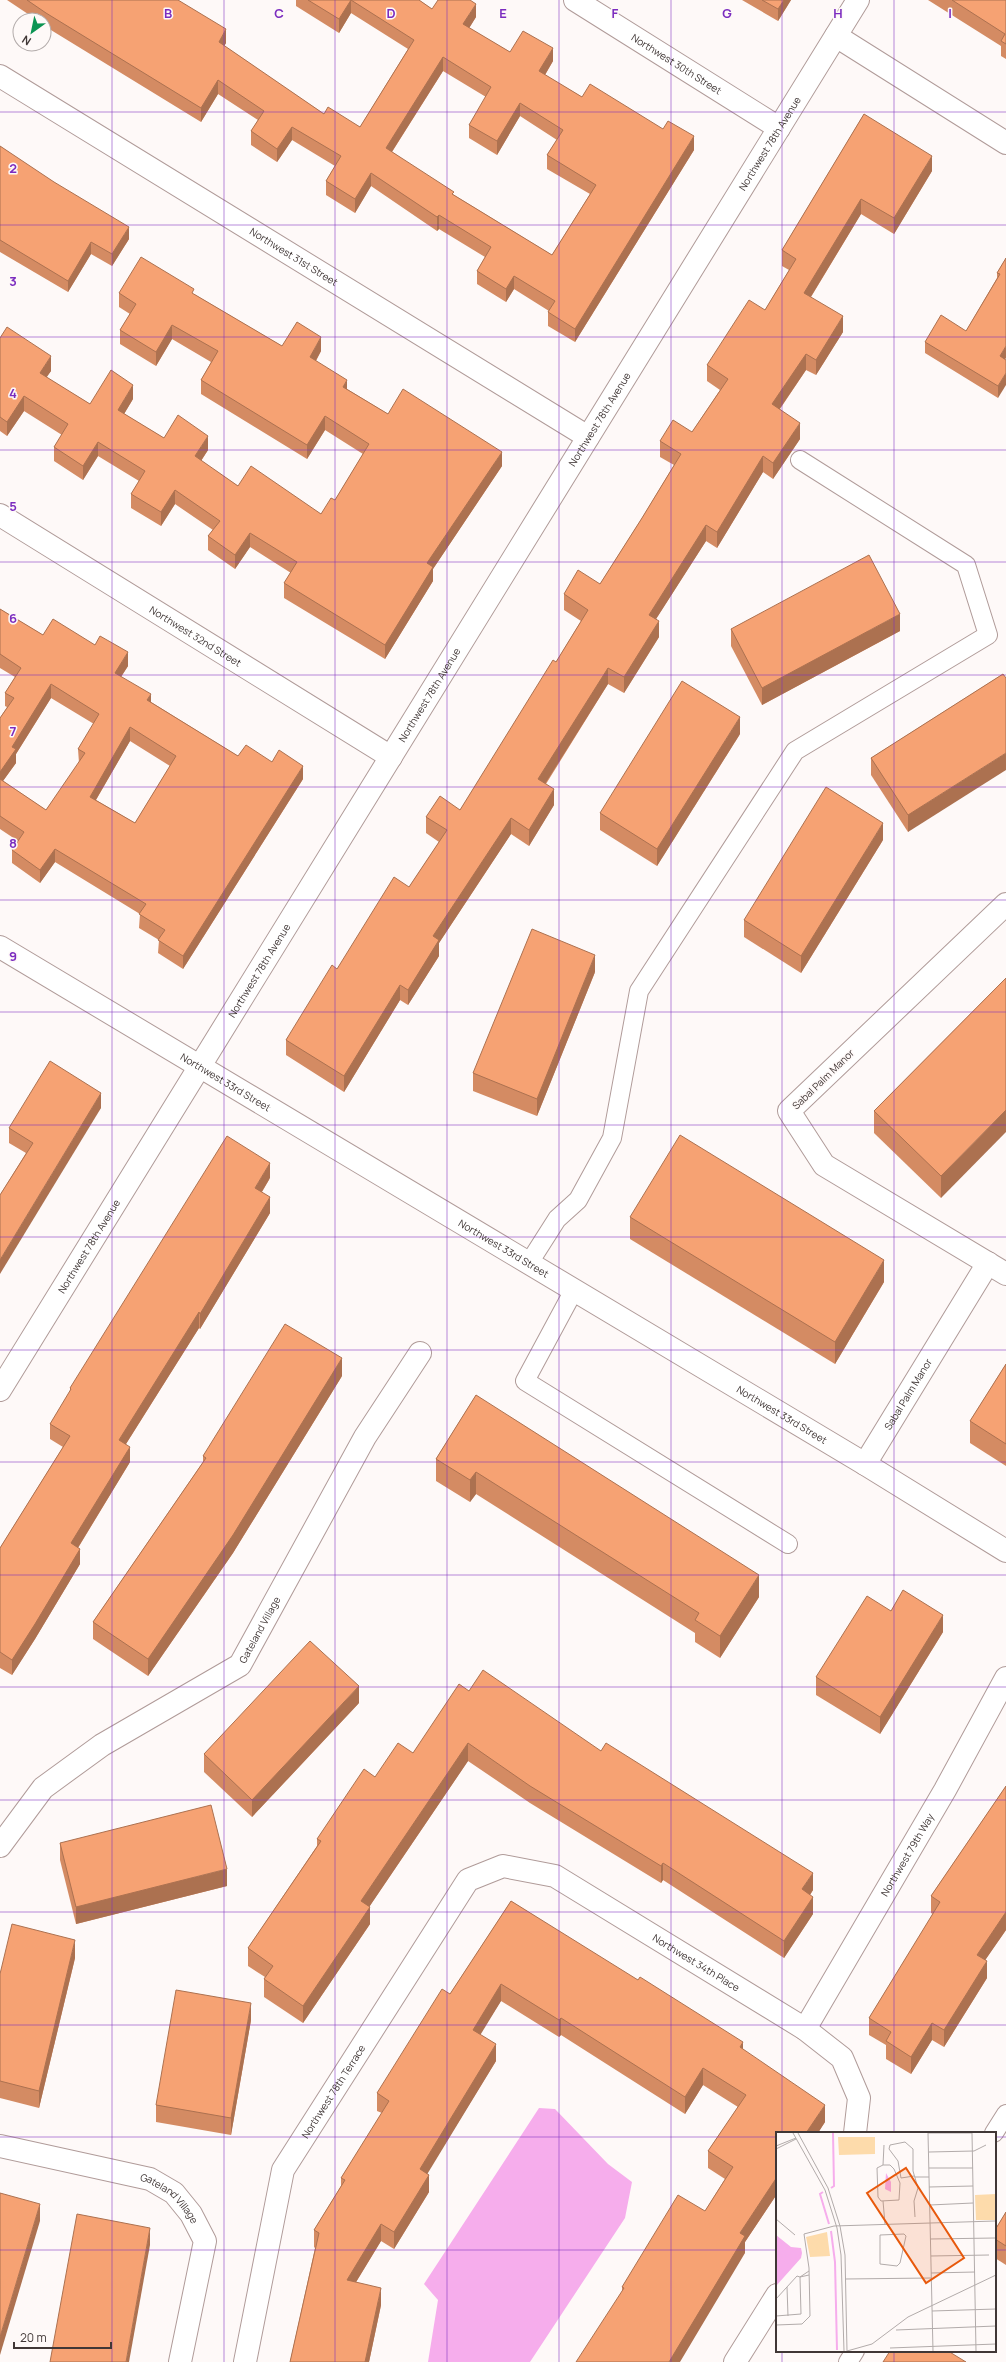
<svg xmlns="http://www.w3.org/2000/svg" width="1006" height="2362" font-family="Manrope,sans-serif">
	<rect width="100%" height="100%" fill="#fef9f8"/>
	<polygon fill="#f6adec" points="539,2108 555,2109 608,2164 632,2182 625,2218 530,2362 428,2362 438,2300 424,2284"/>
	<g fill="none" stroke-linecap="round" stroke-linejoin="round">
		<defs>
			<g id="lane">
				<polyline points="529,1263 557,1219 578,1200 612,1138 639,991 795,751 988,635 966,565 800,460"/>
				<polyline points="574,1290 525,1381 788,1544"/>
				<polyline points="994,2133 1006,2114"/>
				<polyline points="848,2362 855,2351"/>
			</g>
			<g id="street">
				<path id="s1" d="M575,0l204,128"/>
				<polyline points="836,36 1006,143"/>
				<path id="s2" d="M0,76l588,361"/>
				<path id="s3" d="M0,515l391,242"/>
				<polyline points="1006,904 789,1111 824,1165 1006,1274"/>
				<path id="s4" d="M0,947l865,517 141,87"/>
				<path id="s5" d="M0,1390l858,-1390"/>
				<path id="s6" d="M865,1464l123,-201"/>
				<path id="s7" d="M0,1846l43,-58 59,-43 138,-80 125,-228 55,-84"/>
				<path id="s8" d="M805,2029l140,-239 61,-112"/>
				<path id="s9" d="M0,2146l150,33 24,14 17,21 14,27 -25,121"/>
				<path id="s10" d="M245,2362l38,-192 185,-290 35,-14 52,10 250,153 37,29 17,40 -4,35"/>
				<polyline points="735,2362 777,2295"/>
			</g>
		</defs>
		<use href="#lane" stroke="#b09b99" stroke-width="20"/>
		<use href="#street" stroke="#b09b99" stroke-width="24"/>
		<use href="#lane" stroke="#fff" stroke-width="18"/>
		<use href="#street" stroke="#fff" stroke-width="22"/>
	</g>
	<g fill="#d48b63" fill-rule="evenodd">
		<path d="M7,0h171l48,43 -2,3 100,68 36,13 48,-78 -57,-36 -12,20 -43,-27v-6h123l13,9 44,8 -7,11 41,24 43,9 -8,14 37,22 112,53 -119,192 -27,-16v-14l1,-1 -35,-22 -8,13 -29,-18v-13l8,-14 -46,-28 -2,2 -66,-45 -16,27 -29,-18v-14l9,-15 -43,-26 -15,22 -26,-17v-14l7,-11 -40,-26 -17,28 -155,-95 -2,-2v-5h-7zM443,71l43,26 -17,28v13l28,17 23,-39 37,24 -10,15v14l43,25 -38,61 -98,-60 -62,-43z"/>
		<polygon points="742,0 791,0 778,21"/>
		<polygon points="928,0 1006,0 1006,59 1001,56 1001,46"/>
		<polygon points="864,114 932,171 894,234 861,214 811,297 843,332 816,375 806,370 780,409 800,439 773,479 763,472 717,548 706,541 656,619 659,637 624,693 608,684 546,784 554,805 529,846 511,834 439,943 439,956 408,1005 400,1000 344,1092 286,1055 286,1040 337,969 409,887 439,842 426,833 426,817 460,810 556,662 581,621 564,610 564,594 600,584 642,518 674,465 660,457 660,441 692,432 720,390 707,381 707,365 765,310 789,270 782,266 782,250"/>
		<polygon points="0,146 129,239 112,266 91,254 68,292 0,252"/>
		<polygon points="1006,258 998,398 925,353 925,342 966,331 997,278 997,273"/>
		<polygon points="119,293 194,294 282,346 321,351 316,361 347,389 388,414 502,466 433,569 433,581 385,659 284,598 284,583 291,573 250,547 235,569 208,550 208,536 213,530 175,504 161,526 131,508 131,494 139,481 98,456 83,480 54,461 54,447 62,435 24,411 7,436 0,431 0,338 51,371 46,377 90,404 133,399 124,414 164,438 208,450 201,461 238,486 321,514 335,500 363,454 325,430 307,459 201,394 201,380 211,362 172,339 156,366 120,344 120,330 130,314 119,307"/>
		<path d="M0,603v6l43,26 85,31 -7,11 30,25 87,54 34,6 31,17 -120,190 -25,-16 1,-13 -20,-12 1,-14 -85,-52 -15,21 -28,-20v-13l6,-9 -18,-12v-111l7,-11 -2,-1v-13l10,-16 -15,-9zM51,698l43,26 -16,25 1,14 -33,47 -43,-29 13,-18v-9zM130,741l40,25 -35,57 -39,-23z"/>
		<polygon points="731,629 900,631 762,705 731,646"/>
		<polygon points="1003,674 908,832 871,775 871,758"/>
		<polygon points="740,734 657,866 600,830 600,813"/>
		<polygon points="883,840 801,973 744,937 744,920"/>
		<polygon points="595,972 537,1116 473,1091 473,1073"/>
		<polygon points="1006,978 941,1198 874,1133 874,1111"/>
		<polygon points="101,1108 0,1195 26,1153 9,1143 9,1128"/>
		<polygon points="270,1178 262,1192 270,1213 200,1329 199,1328 126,1444 130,1462 78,1548 80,1564 35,1639 12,1675 0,1668 0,1548 63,1447 50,1439 50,1424 70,1392 70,1388"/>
		<polygon points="630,1217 884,1282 835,1364 630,1239"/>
		<polygon points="1006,1364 1006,1466 970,1443 970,1421"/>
		<polygon points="342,1376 233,1553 148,1676 93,1639 93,1622 203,1462 203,1456"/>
		<polygon points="476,1395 759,1597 720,1658 695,1642 695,1633 476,1494 470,1502 436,1481 436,1459"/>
		<polygon points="891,1611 943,1632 880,1734 816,1695 816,1677"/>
		<polygon points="469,1691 601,1751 813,1890 810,1895 813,1914 784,1958 663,1880 661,1883 530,1803 468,1761 369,1907 370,1924 303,2023 264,1997 264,1979 265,1977 248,1966 248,1948 317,1846 317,1839 375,1777 413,1753"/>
		<polygon points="359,1703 252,1817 204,1772 204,1754"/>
		<polygon points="1006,1786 1006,1930 985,1960 987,1978 944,2047 932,2040 911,2074 886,2059 886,2045 869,2035 869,2018 933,1914 931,1913 931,1896"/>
		<polygon points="60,1843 227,1886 76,1924 60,1860"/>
		<polygon points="511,1901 743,2049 825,2122 745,2242 745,2253 622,2293 622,2287 705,2211 725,2179 708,2168 708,2151 738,2107 703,2085 685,2114 561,2035 559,2037 501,2001 480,2034 496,2061 427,2173 429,2192 394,2249 381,2241 356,2282 381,2305 369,2362 290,2362 315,2248 314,2247 314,2230 341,2186 341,2178 382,2113 377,2111 377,2093 450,1994"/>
		<polygon points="75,1958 39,2108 0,2098 0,1974"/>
		<polygon points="251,2020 231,2135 156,2122 156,2105"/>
		<polygon points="1006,2212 1006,2265 995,2258 995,2230"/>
	</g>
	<g fill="#ac7150">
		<polygon points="351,0 351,13 339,33 339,19"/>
		<polygon points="784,0 791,0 778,21 778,9"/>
		<polygon points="476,4 476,17 463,38 463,24"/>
		<polygon points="226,29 226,43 219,55 219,42"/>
		<polygon points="553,48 553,61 539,85 539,71"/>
		<polygon points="443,57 443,71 386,161 386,148"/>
		<polygon points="218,80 218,94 201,122 201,108"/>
		<polygon points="520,103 520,116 497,155 497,141"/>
		<polygon points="292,127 292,140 277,162 277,149"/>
		<polygon points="694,136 694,150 575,342 575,329"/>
		<polygon points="932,156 932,171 894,234 894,218"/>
		<polygon points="371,173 371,186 355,213 355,199"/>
		<polygon points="861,199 861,214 804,308 804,293"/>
		<polygon points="439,215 439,229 437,231 437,217"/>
		<polygon points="129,227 129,239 112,266 112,254"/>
		<polygon points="91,242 91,254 68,292 68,281"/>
		<polygon points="514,276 514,289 506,302 506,289"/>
		<polygon points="843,316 843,332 816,375 816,360"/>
		<polygon points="172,325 172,339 156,366 156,352"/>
		<polygon points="321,337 321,351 310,371 310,357"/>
		<polygon points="1006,346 1006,358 1000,368 1000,356"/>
		<polygon points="806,354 806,370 772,420 772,404"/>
		<polygon points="51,356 51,371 40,387 40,373"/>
		<polygon points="1006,373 1006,385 998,398 998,386"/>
		<polygon points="347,380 347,395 343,387"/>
		<polygon points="133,385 133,399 118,424 118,410"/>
		<polygon points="24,396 24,411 7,436 7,422"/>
		<polygon points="325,416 325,430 307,459 307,445"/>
		<polygon points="800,423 800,439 773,479 773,463"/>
		<polygon points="208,436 208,450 195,470 195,456"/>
		<polygon points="98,442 98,456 83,480 83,466"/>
		<polygon points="502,452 502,466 433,569 433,581 385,659 385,645 427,563"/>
		<polygon points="763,456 763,472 717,548 717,532"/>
		<polygon points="175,490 175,504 161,526 161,512"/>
		<polygon points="706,525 706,541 649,630 649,615"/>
		<polygon points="250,533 250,547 235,569 235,555"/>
		<polygon points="900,614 900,631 762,705 762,688"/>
		<polygon points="659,621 659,637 624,693 624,677"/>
		<polygon points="128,652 128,666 115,686 115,673"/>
		<polygon points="608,668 608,684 538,795 538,779"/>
		<polygon points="51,684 51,698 16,754 16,763 0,785 0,772 12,747"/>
		<polygon points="151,694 151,707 147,700"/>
		<polygon points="740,717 740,734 657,866 657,849"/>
		<polygon points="130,727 130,741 90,810 90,797"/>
		<polygon points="1006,753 1006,770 908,832 908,815"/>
		<polygon points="303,766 303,779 183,969 183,956"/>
		<polygon points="554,789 554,805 529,846 529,830"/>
		<polygon points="511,818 511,834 439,943 439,956 408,1005 408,990 433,936"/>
		<polygon points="883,823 883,840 801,973 801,956"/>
		<polygon points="55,849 55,862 40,883 40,870"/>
		<polygon points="595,955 595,972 537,1116 537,1099"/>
		<polygon points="400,985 400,1000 344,1092 344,1076"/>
		<polygon points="101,1093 101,1108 0,1274 0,1260"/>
		<polygon points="1006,1110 1006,1132 941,1198 941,1176"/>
		<polygon points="270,1163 270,1178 255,1203 255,1188"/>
		<polygon points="270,1197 270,1213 200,1329 200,1314"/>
		<polygon points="884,1260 884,1282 835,1364 835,1342"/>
		<polygon points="199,1312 199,1328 119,1455 119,1440"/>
		<polygon points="342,1358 342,1376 233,1553 148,1676 148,1659"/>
		<polygon points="130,1447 130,1462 71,1559 71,1543"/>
		<polygon points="476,1472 476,1494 470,1502 470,1480"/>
		<polygon points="80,1549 80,1564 35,1639 12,1675 12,1660"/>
		<polygon points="759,1575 759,1597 720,1658 720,1636"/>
		<polygon points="943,1615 943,1632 880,1734 880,1717"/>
		<polygon points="359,1686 359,1703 252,1817 252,1800"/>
		<polygon points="468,1743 468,1761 361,1919 361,1901"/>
		<polygon points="663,1863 663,1880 661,1883 661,1866"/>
		<polygon points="227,1869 227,1886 76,1924 76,1907"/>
		<polygon points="813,1873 813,1890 802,1907 802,1889"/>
		<polygon points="813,1897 813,1914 784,1958 784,1941"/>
		<polygon points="370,1907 370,1924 303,2023 303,2006"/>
		<polygon points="1006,1912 1006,1930 977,1972 977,1955"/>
		<polygon points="75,1940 75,1958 39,2108 39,2091"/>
		<polygon points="987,1961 987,1978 944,2047 944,2030"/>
		<polygon points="501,1984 501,2001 473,2047 473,2030"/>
		<polygon points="251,2003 251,2020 231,2135 231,2118"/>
		<polygon points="561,2018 561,2035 559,2037 559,2020"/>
		<polygon points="932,2023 932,2040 911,2074 911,2057"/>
		<polygon points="743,2042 743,2059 740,2047"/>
		<polygon points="496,2044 496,2061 420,2186 420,2169"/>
		<polygon points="703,2068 703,2085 685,2114 685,2097"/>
		<polygon points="825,2105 825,2122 818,2133 806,2133"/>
		<polygon points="429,2175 429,2192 394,2249 394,2232"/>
		<polygon points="777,2177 777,2194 745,2242 745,2253 680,2362 669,2362 740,2233"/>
		<polygon points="40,2204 40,2221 0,2355 0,2337"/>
		<polygon points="381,2224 381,2241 347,2297 347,2280"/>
		<polygon points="150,2228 150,2245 129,2362 126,2362"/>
		<polygon points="381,2288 381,2305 369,2362 365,2362"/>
	</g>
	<g fill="#f6a273" stroke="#ac7150" fill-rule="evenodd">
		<path d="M27,0h151l48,29 -7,13 105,72 4,-7 32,20 54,-87 -63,-40h68l13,9 6,-9h32l6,4 -13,20 47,28 13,-21 30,17 -14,23 43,26 8,-13 73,45 5,-8 26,15 -119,193 -27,-17 7,-11 -41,-25 -8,13 -29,-18 14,-24 -52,-32 -2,2 -66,-44 -16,26 -29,-18 15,-25 -49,-29 -15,22 -26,-18 13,-20 -46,-31 -17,28 -155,-95zM443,57l48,30 -22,38 28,16 23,-38 43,27 -16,25 49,30 -44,70 -100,-61 2,-2 -68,-44z"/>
		<polygon points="308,0 351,0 339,19"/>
		<polygon points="762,0 784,0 778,9"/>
		<polygon points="952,0 1006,0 1006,44 1001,41 1005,34"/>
		<polygon points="864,114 932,156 894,218 861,199 804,293 843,316 816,360 806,354 772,404 800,423 773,463 763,456 717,532 706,525 649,615 659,621 624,677 608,668 538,779 554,789 529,830 511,818 433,936 439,940 408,990 400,985 344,1076 286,1040 332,965 337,969 394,877 409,887 447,830 426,817 440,796 460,810 553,660 556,662 588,610 564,594 578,570 600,584 642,518 681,454 660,441 673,420 692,432 728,379 707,365 749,300 765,310 796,259 782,250"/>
		<polygon points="0,146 54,182 129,227 112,254 91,242 68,281 0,240"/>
		<polygon points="141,257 194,289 192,293 282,346 297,322 321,337 310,357 347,380 343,387 388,414 403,389 502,452 427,563 433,567 385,645 284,583 297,562 250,533 235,555 208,536 220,521 175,490 161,512 131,494 145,471 98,442 83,466 54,447 68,424 24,396 7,422 0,417 0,338 7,327 51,356 40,373 90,404 111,370 133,385 118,410 164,438 178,415 208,436 195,456 238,486 251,466 321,514 331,498 335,500 369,444 325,416 307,445 201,380 218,351 172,325 156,352 120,330 136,304 119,293"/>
		<polygon points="1006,258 1006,346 1000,356 1006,360 1006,373 998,386 925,342 941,315 966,331 1000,274 997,273"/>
		<polygon points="869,555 900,614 762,688 731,629"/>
		<path d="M0,609l43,26 10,-16 42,26 5,-9 28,16 -13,21 36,21 -4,6 91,56 8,-11 26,17 7,-12 24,16 -120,190 -25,-16 7,-10 -26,-16 7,-10 -91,-55 -15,21 -28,-20 12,-18 -24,-16v-37l46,31 39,-57 -7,-4 21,-35 -48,-30 -39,63 4,2 -16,23v-54l14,-20 -9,-5 16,-25 -21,-14zM130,727l46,29 -41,67 -45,-26z"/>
		<polygon points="1003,674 1006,678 1006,753 908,815 871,758"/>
		<polygon points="682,681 740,717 657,849 600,813"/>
		<polygon points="826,787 883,823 801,956 744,920"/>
		<polygon points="532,929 595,955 537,1099 473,1073"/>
		<polygon points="1006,978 1006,1110 941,1176 874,1111"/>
		<polygon points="50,1061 101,1093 0,1260 0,1195 33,1143 9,1128"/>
		<polygon points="680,1135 884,1260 835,1342 630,1217"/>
		<polygon points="227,1136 270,1163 255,1188 270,1197 200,1314 199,1312 119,1440 130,1447 71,1543 80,1549 35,1624 12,1660 0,1652 0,1548 70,1436 50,1424 71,1389 70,1388"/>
		<polygon points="285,1324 342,1358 233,1535 148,1659 93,1622 206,1458 203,1456"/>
		<polygon points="1006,1364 1006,1444 970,1421"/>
		<polygon points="476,1395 759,1575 720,1636 695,1620 699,1613 476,1472 470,1480 436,1459"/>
		<polygon points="903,1590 943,1615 880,1717 816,1677 867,1596 891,1611"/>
		<polygon points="310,1641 359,1686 252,1800 204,1754"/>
		<polygon points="483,1670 601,1751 606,1743 813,1873 802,1889 813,1897 784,1941 663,1863 661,1866 530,1786 468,1743 361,1901 370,1907 303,2006 264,1979 273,1966 248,1948 321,1841 317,1839 364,1769 375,1777 398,1743 413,1753 459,1684 469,1691"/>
		<polygon points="1006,1786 1006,1912 977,1955 987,1961 944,2030 932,2023 911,2057 886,2041 891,2032 869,2018 940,1902 931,1896"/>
		<polygon points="211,1805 227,1869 76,1907 60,1843"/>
		<polygon points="511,1901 638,1980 640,1977 743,2042 740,2047 825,2105 806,2133 777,2133 777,2177 740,2233 745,2236 669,2362 576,2362 624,2288 622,2287 678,2195 705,2211 733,2167 708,2151 746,2095 703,2068 685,2097 561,2018 559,2020 501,1984 473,2030 496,2044 420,2169 429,2175 394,2232 381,2224 347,2280 381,2288 365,2362 290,2362 319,2233 314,2230 345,2180 341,2178 389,2101 377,2093 442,1989 450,1994"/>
		<polygon points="12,1924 75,1940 39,2091 0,2081 0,1974"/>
		<polygon points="176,1990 251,2003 231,2118 156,2105"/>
		<polygon points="0,2193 40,2204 0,2337"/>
		<polygon points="1006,2212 1006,2246 995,2239 995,2230"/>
		<polygon points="77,2214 150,2228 126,2362 50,2362"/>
		<polygon points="890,2351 948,2351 966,2362 883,2362"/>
	</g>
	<path fill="none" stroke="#7b2cbf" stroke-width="1" stroke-opacity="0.55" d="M112,0v2362M224,0v2362M335,0v2362M447,0v2362M559,0v2362M671,0v2362M782,0v2133M894,0v2133M0,112h1006M0,225h1006M0,337h1006M0,450h1006M0,562h1006M0,675h1006M0,787h1006M0,900h1006M0,1012h1006M0,1125h1006M0,1237h1006M0,1350h1006M0,1462h1006M0,1575h1006M0,1687h1006M0,1800h1006M0,1912h1006M0,2025h1006M0,2137h777M995,2137h11M0,2250h777M995,2250h11M782,2351v11M894,2351v11"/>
	<g text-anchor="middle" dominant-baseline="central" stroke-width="3" stroke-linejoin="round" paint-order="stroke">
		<g font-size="10" fill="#403736" stroke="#fef9f8">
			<text stroke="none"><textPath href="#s1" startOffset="120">Northwest 30th Street</textPath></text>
			<text stroke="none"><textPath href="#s5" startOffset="1465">Northwest 78th Avenue</textPath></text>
			<text stroke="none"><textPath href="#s2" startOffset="345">Northwest 31st Street</textPath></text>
			<text stroke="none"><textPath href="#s5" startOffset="1141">Northwest 78th Avenue</textPath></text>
			<text stroke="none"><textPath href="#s3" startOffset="230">Northwest 32nd Street</textPath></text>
			<text stroke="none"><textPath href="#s5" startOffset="817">Northwest 78th Avenue</textPath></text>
			<text stroke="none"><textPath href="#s5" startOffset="493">Northwest 78th Avenue</textPath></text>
			<text transform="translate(823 1079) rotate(-44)">Sabal Palm Manor</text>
			<text stroke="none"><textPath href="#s4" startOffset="263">Northwest 33rd Street</textPath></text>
			<text stroke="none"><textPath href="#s5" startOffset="169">Northwest 78th Avenue</textPath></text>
			<text stroke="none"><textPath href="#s4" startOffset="587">Northwest 33rd Street</textPath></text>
			<text stroke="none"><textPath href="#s6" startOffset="82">Sabal Palm Manor</textPath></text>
			<text stroke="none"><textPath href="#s4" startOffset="911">Northwest 33rd Street</textPath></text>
			<text stroke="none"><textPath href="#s7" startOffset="345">Gateland Village</textPath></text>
			<text stroke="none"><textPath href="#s8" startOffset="202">Northwest 79th Way</textPath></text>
			<text stroke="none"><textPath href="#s10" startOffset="796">Northwest 34th Place</textPath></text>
			<text stroke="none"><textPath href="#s10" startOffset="289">Northwest 78th Terrace</textPath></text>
			<text stroke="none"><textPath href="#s9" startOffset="181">Gateland Village</textPath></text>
		</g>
	</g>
	<g transform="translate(776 2132)">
		<rect width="220" height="220" fill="#fef9f8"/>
		<path d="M62,5h37v17l-36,1zM220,62v26h-20l-1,-25zM51,100l3,24 -20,1 -4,-20z" fill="#fddbab"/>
		<path d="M110,41l5,9v10l-6,-3zM0,103l15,12 10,1 1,5 -1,5 -25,28z" fill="#f6adec"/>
		<path fill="none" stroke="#f6adec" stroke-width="2" d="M55,56l3,-2 -1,-53M47,60l-3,2 9,30M55,99l4,31 2,88"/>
		<path fill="none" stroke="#b2abaa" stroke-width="1" d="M17,1l32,57 12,38 4,27 3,96M22,1l30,55 12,38 5,29 2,96M152,1l5,218M152,1h44M196,1l4,218M0,14l20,-8M0,17l20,-10M153,20l45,-1 12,-6M107,33h7l4,4 6,14 -1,17 -18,1 -3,-4 -1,-29zM107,33l1,-20M153,36h44M138,44l-13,2 -3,-17 -9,-12 1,-4 15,-3 8,7v22l5,17 -4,13 1,16M139,45h14M153,55l44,-1M107,69l2,23M154,73l43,-2M0,87l19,16M28,102l30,-8 161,-5M128,102l2,2 -6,27 -3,3 -17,-2v-29zM154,107l65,-1M155,124l58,-1M33,139l-9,6 9,-2M155,141l44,-1M69,147l86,-1M11,155l1,29M0,167l21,-23 3,1 1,37 -25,2M156,179l64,-2M0,193l26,-1 8,-8 -1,-48 -5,-34M120,198l100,-4M114,216l106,-4M71,219l25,-7 36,-27 88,-42"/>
		<path fill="#e8590c" fill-opacity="0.15" stroke="#e8590c" stroke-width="2" d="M130,36l58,90 -38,25 -59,-90z"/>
		<rect width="220" height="220" fill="none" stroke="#403736" stroke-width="2"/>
	</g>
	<g font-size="13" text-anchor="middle" font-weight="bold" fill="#7b2cbf" stroke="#fef9f8" stroke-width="3" stroke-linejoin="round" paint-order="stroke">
		<text x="168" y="18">B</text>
		<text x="279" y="18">C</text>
		<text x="391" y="18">D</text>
		<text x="503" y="18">E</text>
		<text x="615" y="18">F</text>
		<text x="727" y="18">G</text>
		<text x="838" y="18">H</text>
		<text x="950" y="18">I</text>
		<text x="13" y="173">2</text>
		<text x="13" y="286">3</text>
		<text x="13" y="398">4</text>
		<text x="13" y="511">5</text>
		<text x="13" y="623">6</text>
		<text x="13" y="736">7</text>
		<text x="13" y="848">8</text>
		<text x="13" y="961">9</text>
	</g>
	<g transform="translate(32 32) rotate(213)"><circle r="19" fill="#fef9f8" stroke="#b2abaa"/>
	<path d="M0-3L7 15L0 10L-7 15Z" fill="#0c9453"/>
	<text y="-6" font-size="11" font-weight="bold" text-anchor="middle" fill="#403736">N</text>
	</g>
	<path d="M14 2342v6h97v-6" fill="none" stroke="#403736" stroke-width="2"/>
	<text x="20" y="2342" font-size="12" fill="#403736" stroke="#fef9f8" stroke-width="3" paint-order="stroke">20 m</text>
</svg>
